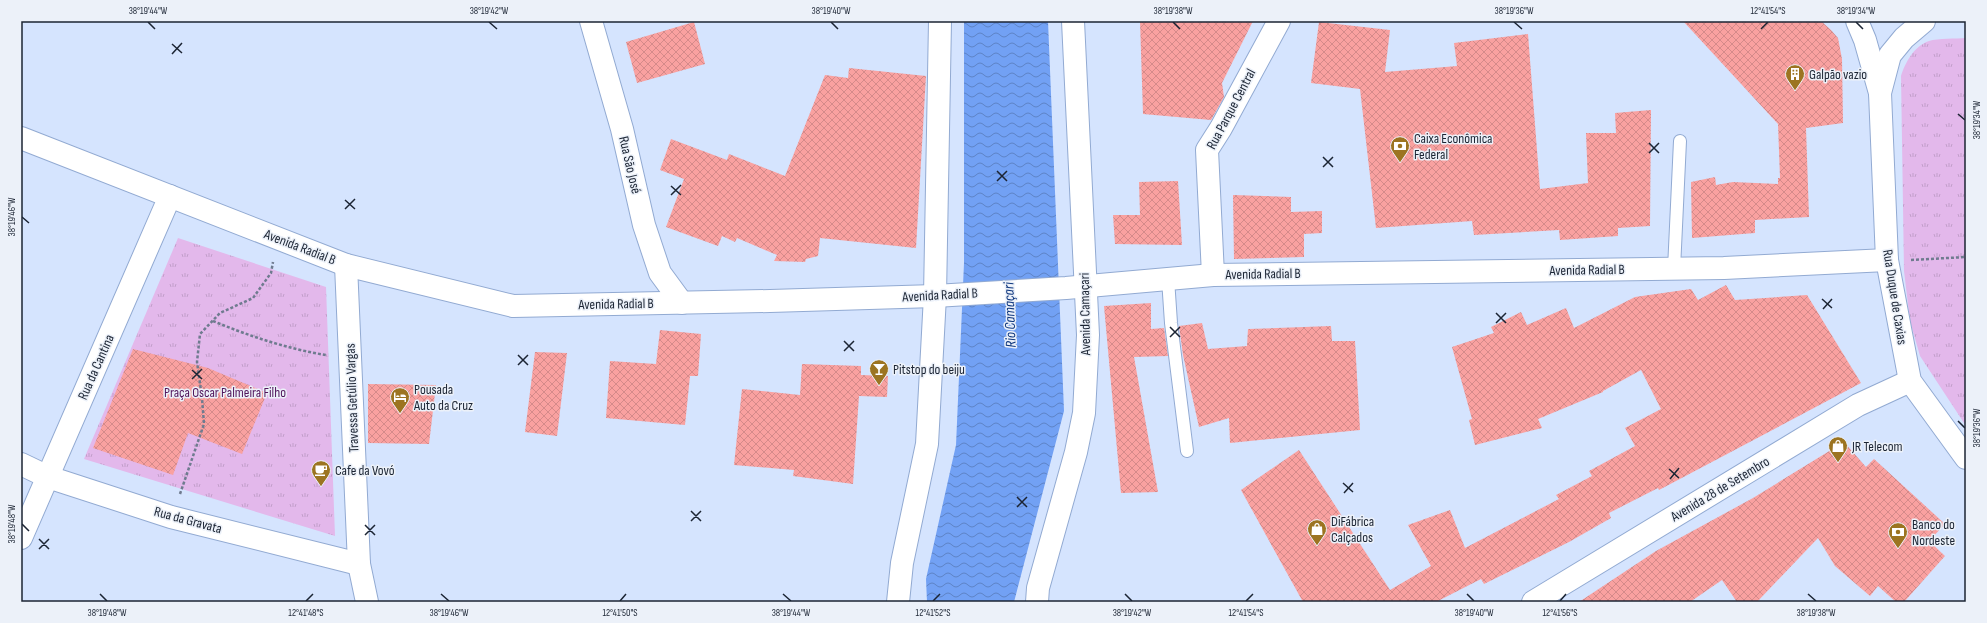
<svg xmlns="http://www.w3.org/2000/svg" width="1987" height="623" font-family="'Sofia Sans Condensed',sans-serif">
	<defs>
		<pattern id="park-tufts" width="24" height="20" patternUnits="userSpaceOnUse"><rect width="24" height="20" fill="#e3b8eb"/><path d="M3 7l-1-3M5 7V3M7 7l1-3M15 17l-1-3M17 17v-4M19 17l1-3" fill="none" stroke="#c29eca"/></pattern>
		<pattern id="water-waves" width="16" height="10" patternUnits="userSpaceOnUse"><rect width="16" height="10" fill="#72a1f4"/><path d="M0 5q4-4 8 0t8 0" fill="none" stroke="#5d83c6"/></pattern>
		<pattern id="building-cross-hatch" width="8" height="8" patternUnits="userSpaceOnUse"><rect width="8" height="8" fill="#f9a1a0"/><path d="M0 0l8 8M0 8l8-8" fill="none" stroke="#d58a8a"/></pattern>
	</defs>
	<rect width="100%" height="100%" fill="#d5e4fe"/>
	<g fill="url(#park-tufts)">
		<path d="M1966,38v388l-46,-70 -10,-35 -6,-50 -3,-195c4,-13 13,-30 28,-35 9,-3 27,-2 37,-3z"/>
		<polygon points="178,238 326,287 335,536 84,459"/>
	</g>
	<polygon fill="url(#water-waves)" points="964,21 1048,21 1064,411 1014,602 927,602 926,579 956,445 964,263"/>
	<g fill="url(#building-cross-hatch)">
		<polygon points="1140,21 1253,21 1222,83 1224,97 1211,120 1143,114"/>
		<polygon points="1683,21 1821,21 1831,30 1838,38 1842,59 1843,123 1806,128 1809,217 1755,220 1755,233 1692,238 1691,182 1715,177 1716,185 1733,182 1778,184 1778,178 1780,178 1778,124"/>
		<polygon points="694,22 705,64 637,83 626,42"/>
		<polygon points="1319,22 1390,30 1385,72 1457,66 1454,43 1528,34 1540,189 1588,183 1586,133 1616,133 1615,113 1651,110 1650,226 1618,228 1618,236 1560,240 1559,230 1474,235 1472,221 1376,228 1360,89 1311,83"/>
		<polygon points="849,68 926,76 916,248 820,238 818,256 806,259 805,262 774,261 777,255 737,238 735,242 722,236 718,246 666,227 684,179 660,170 671,139 727,160 729,154 785,176 825,75 848,78"/>
		<polygon points="1178,181 1182,245 1115,244 1113,215 1140,215 1139,182"/>
		<polygon points="1233,195 1291,197 1291,212 1322,211 1322,233 1304,234 1304,257 1234,259"/>
		<polygon points="1726,285 1735,300 1807,295 1861,383 1659,490 1658,488 1609,513 1611,518 1569,542 1484,584 1481,579 1436,602 1303,602 1241,490 1299,450 1390,590 1431,566 1408,525 1450,510 1465,548 1559,499 1556,495 1592,476 1589,471 1635,446 1625,428 1661,409 1641,370 1603,391 1603,392 1538,419 1542,428 1475,445 1469,420 1472,419 1452,347 1494,333 1491,327 1521,312 1527,325 1566,308 1574,328 1635,297 1691,289 1698,300"/>
		<polygon points="1151,303 1151,329 1164,328 1168,356 1134,357 1158,492 1121,493 1104,306"/>
		<polygon points="1202,323 1208,349 1247,346 1248,329 1331,326 1332,341 1355,341 1360,430 1230,443 1229,418 1199,427 1183,355 1179,326"/>
		<polygon points="660,330 701,334 698,376 690,376 685,425 606,418 610,361 656,364"/>
		<polygon points="133,349 208,368 267,393 242,454 188,433 173,475 93,448"/>
		<polygon points="535,352 567,353 557,436 525,432"/>
		<polygon points="802,364 861,366 861,375 888,376 887,397 859,396 853,484 793,476 794,470 734,465 742,389 800,395"/>
		<polygon points="368,384 436,385 429,444 368,443"/>
		<polygon points="1844,442 1866,467 1874,459 1945,524 1929,541 1945,556 1904,602 1896,602 1878,586 1870,596 1835,566 1818,538 1757,602 1737,602 1722,580 1690,602 1579,602 1656,551 1753,498"/>
	</g>
	<g fill="none" stroke-linecap="round" stroke-linejoin="round">
		<defs>
			<g id="lane">
				<polyline points="1674,269 1680,141"/>
				<polyline points="1168,279 1171,323 1187,451"/>
			</g>
			<g id="street">
				<polyline points="591,21 622,129 644,225 660,273 682,303"/>
				<polyline points="346,265 359,564 367,602"/>
				<polyline points="21,464 48,477 171,517 359,564"/>
				<polyline points="21,538 170,196"/>
			</g>
			<g id="secondary">
				<polyline points="1857,21 1865,40 1880,93"/>
				<polyline points="21,138 346,265 513,306 770,301 935,296 1066,288 1213,275 1724,268 1887,260"/>
				<polyline points="1213,275 1207,150 1221,128 1279,21"/>
				<polyline points="898,602 902,563 927,444 935,296 940,21"/>
				<polyline points="1037,602 1038,588 1076,452 1084,413 1088,335 1073,21"/>
			</g>
			<g id="primary">
				<polyline points="1924,21 1904,38 1890,55 1880,93 1887,260 1910,381 1966,458"/>
				<polyline points="1533,602 1858,405 1910,381"/>
			</g>
		</defs>
		<use href="#lane" stroke="#92aad2" stroke-width="14"/>
		<use href="#street" stroke="#92aad2" stroke-width="24"/>
		<use href="#secondary" stroke="#92aad2" stroke-width="24"/>
		<use href="#primary" stroke="#92aad2" stroke-width="24"/>
		<g stroke="#6f7b8f" stroke-width="2.5" stroke-dasharray="3 2" stroke-linecap="butt">
			<polyline points="1911,260 1966,257"/>
			<path d="M213,321c36,15 75,28 113,34"/>
			<polyline points="180,494 204,424 202,398 197,362 200,334 220,313 253,298 271,273 273,262"/>
		</g>
		<use href="#lane" stroke="#fff" stroke-width="12"/>
		<use href="#street" stroke="#fff" stroke-width="22"/>
		<use href="#secondary" stroke="#fff" stroke-width="22"/>
		<use href="#primary" stroke="#fff" stroke-width="22"/>
	</g>
	<path fill="none" stroke="#1b2433" stroke-width="1.5" d="M148,22l7,7M489,22l8,7M831,22l7,7M1173,22l7,7M1514,22l8,7M1856,22l7,7M1761,29l7,-7M172,44l10,9M172,54l10,-11M1958,114l7,6M1649,143l10,10M1649,153l10,-10M1323,157l10,10M1323,167l10,-10M997,171l10,10M997,181l10,-10M671,186l10,9M671,195l10,-10M345,200l10,9M345,209l10,-10M22,217l7,6M1822,299l10,9M1823,309l9,-10M1496,313l10,10M1496,323l10,-10M1170,327l10,10M1170,337l10,-10M844,341l10,10M844,351l10,-10M518,355l10,10M518,365l10,-10M192,370l10,9M192,379l10,-10M1958,421l7,7M1669,469l10,9M1670,479l9,-11M1343,483l10,9M1344,493l9,-10M1017,497l10,10M1017,507l10,-10M691,511l10,10M691,521l10,-10M22,524l7,7M365,525l10,10M365,535l10,-10M39,539l10,10M39,549l10,-10M100,594l7,7M441,594l8,7M783,594l8,7M1125,594l7,7M1467,594l7,7M1808,594l8,7M306,601l7,-7M620,601l6,-7M933,601l7,-7M1246,601l7,-7M1560,601l6,-7"/>
	<defs>
		<symbol id="building-pin" viewBox="-11 -11 22 30"><path d="M0 17L-7.5 6A9.5 9.5 0 1 1 7.5 6Z" fill="#9c7421" stroke="#ecf1f9"/><path d="M-4-6H4V6H1V3H-1V6H-4ZM-2.5-4.3h1.7v1.8h-1.7ZM.8-4.3h1.7v1.8H.8ZM-2.5-1h1.7V.8h-1.7ZM.8-1h1.7V.8H.8Z" fill="#fff"/></symbol>
		<symbol id="bank-pin" viewBox="-11 -11 22 30"><path d="M0 17L-7.5 6A9.5 9.5 0 1 1 7.5 6Z" fill="#9c7421" stroke="#ecf1f9"/><path d="M-6-4H6V4H-6ZM0-2.3a2.3 2.3 0 1 0 0 4.6a2.3 2.3 0 1 0 0-4.6Z" fill="#fff"/></symbol>
		<symbol id="bar-pin" viewBox="-11 -11 22 30"><path d="M0 17L-7.5 6A9.5 9.5 0 1 1 7.5 6Z" fill="#9c7421" stroke="#ecf1f9"/><path d="M-6-5H6L.8 .8V4.5H3.5V6h-7V4.5H-.8V.8Z" fill="#fff"/></symbol>
		<symbol id="hotel-pin" viewBox="-11 -11 22 30"><path d="M0 17L-7.5 6A9.5 9.5 0 1 1 7.5 6Z" fill="#9c7421" stroke="#ecf1f9"/><path d="M-6-4.5h1.5V1H6V5H4.5V3h-9V5H-6ZM-4 0a1.8 1.8 0 1 1 3.6 0ZM.5 0V-2.5h3Q6-2.5 6 0Z" fill="#fff"/></symbol>
		<symbol id="shop-pin" viewBox="-11 -11 22 30"><path d="M0 17L-7.5 6A9.5 9.5 0 1 1 7.5 6Z" fill="#9c7421" stroke="#ecf1f9"/><path d="M-5-2.5h2.3a2.7 3.5 0 0 1 5.4 0H5L5.5 6h-11ZM-1.5-2.5h3a1.5 2.3 0 0 0-3 0Z" fill="#fff"/></symbol>
		<symbol id="cafe-pin" viewBox="-11 -11 22 30"><path d="M0 17L-7.5 6A9.5 9.5 0 1 1 7.5 6Z" fill="#9c7421" stroke="#ecf1f9"/><path d="M-5.5-4.5H6V0H3Q3 3.5 0 3.5H-2.5Q-5.5 3.5-5.5 0ZM3-3.2v2h1.7v-2ZM-6 4.5H4V6H-6Z" fill="#fff"/></symbol>
	</defs>
	<g fill-rule="evenodd">
		<use href="#building-pin" x="1784" y="63" width="22" height="30"/>
		<use href="#bank-pin" x="1389" y="135" width="22" height="30"/>
		<use href="#bar-pin" x="868" y="358" width="22" height="30"/>
		<use href="#hotel-pin" x="389" y="386" width="22" height="30"/>
		<use href="#shop-pin" x="1827" y="435" width="22" height="30"/>
		<use href="#cafe-pin" x="310" y="459" width="22" height="30"/>
		<use href="#shop-pin" x="1306" y="518" width="22" height="30"/>
		<use href="#bank-pin" x="1887" y="521" width="22" height="30"/>
	</g>
	<g text-anchor="middle" dominant-baseline="central" stroke-width="3" stroke-linejoin="round" paint-order="stroke">
		<g font-size="14" fill="#1b2433" stroke="#ecf1f9" text-anchor="start">
			<text x="1809" y="74">Galpão vazio</text>
			<text x="1414" y="138">Caixa Econômica<tspan x="1414" dy="16">Federal</tspan></text>
			<text x="893" y="369">Pitstop do beiju</text>
			<text x="414" y="389">Pousada<tspan x="414" dy="16">Auto da Cruz</tspan></text>
			<text x="1852" y="446">JR Telecom</text>
			<text x="335" y="470">Cafe da Vovó</text>
			<text x="1331" y="521">DiFábrica<tspan x="1331" dy="16">Calçados</tspan></text>
			<text x="1912" y="524">Banco do<tspan x="1912" dy="16">Nordeste</tspan></text>
		</g>
		<g font-size="14" fill="#1b2433" stroke="#ecf1f9">
			<text transform="translate(1231 109) rotate(-62)">Rua Parque Central</text>
			<text transform="translate(630 165) rotate(77)">Rua São José</text>
			<text transform="translate(300 247) rotate(21)">Avenida Radial B</text>
			<text transform="translate(1587 270) rotate(-1)">Avenida Radial B</text>
			<text transform="translate(1263 274) rotate(-1)">Avenida Radial B</text>
			<text transform="translate(940 295) rotate(-3)">Avenida Radial B</text>
			<text transform="translate(1895 297) rotate(81)">Rua Duque de Caxias</text>
			<text transform="translate(616 304) rotate(-1)">Avenida Radial B</text>
			<text transform="translate(1085 314) rotate(-91)">Avenida Camaçari</text>
			<text transform="translate(96 367) rotate(-66)">Rua da Cantina</text>
			<text transform="translate(352 398) rotate(-92)">Travessa Getúlio Vargas</text>
			<text transform="translate(1720 489) rotate(-31)">Avenida 28 de Setembro</text>
			<text transform="translate(188 520) rotate(15)">Rua da Gravata</text>
		</g>
		<g font-size="14" fill="#50145b" stroke="#ecf1f9">
			<text x="225" y="392">Praça Oscar Palmeira Filho</text>
		</g>
		<g font-size="15" font-style="italic" fill="#0f377e" stroke="#ecf1f9">
			<text transform="translate(1010 315) rotate(-92)">Rio Camaçari</text>
		</g>
	</g>
	<rect width="1987" height="623" fill="none" stroke="#ecf1f9" stroke-width="44"/>
	<rect x="22" y="22" width="1943" height="579" fill="none" stroke="#1b2433" stroke-width="1.5"/>
	<g font-size="10" text-anchor="middle" fill="#1b2433">
		<text x="148" y="14">38°19'44"W</text>
		<text x="489" y="14">38°19'42"W</text>
		<text x="831" y="14">38°19'40"W</text>
		<text x="1173" y="14">38°19'38"W</text>
		<text x="1514" y="14">38°19'36"W</text>
		<text x="1768" y="14">12°41'54"S</text>
		<text x="1856" y="14">38°19'34"W</text>
		<text transform="translate(1976 120) rotate(-90)" y="4">38°19'34"W</text>
		<text transform="translate(11 217) rotate(-90)" y="4">38°19'46"W</text>
		<text transform="translate(1976 428) rotate(-90)" y="4">38°19'36"W</text>
		<text transform="translate(11 524) rotate(-90)" y="4">38°19'48"W</text>
		<text x="107" y="616">38°19'48"W</text>
		<text x="306" y="616">12°41'48"S</text>
		<text x="449" y="616">38°19'46"W</text>
		<text x="620" y="616">12°41'50"S</text>
		<text x="791" y="616">38°19'44"W</text>
		<text x="933" y="616">12°41'52"S</text>
		<text x="1132" y="616">38°19'42"W</text>
		<text x="1246" y="616">12°41'54"S</text>
		<text x="1474" y="616">38°19'40"W</text>
		<text x="1560" y="616">12°41'56"S</text>
		<text x="1816" y="616">38°19'38"W</text>
	</g>
</svg>
